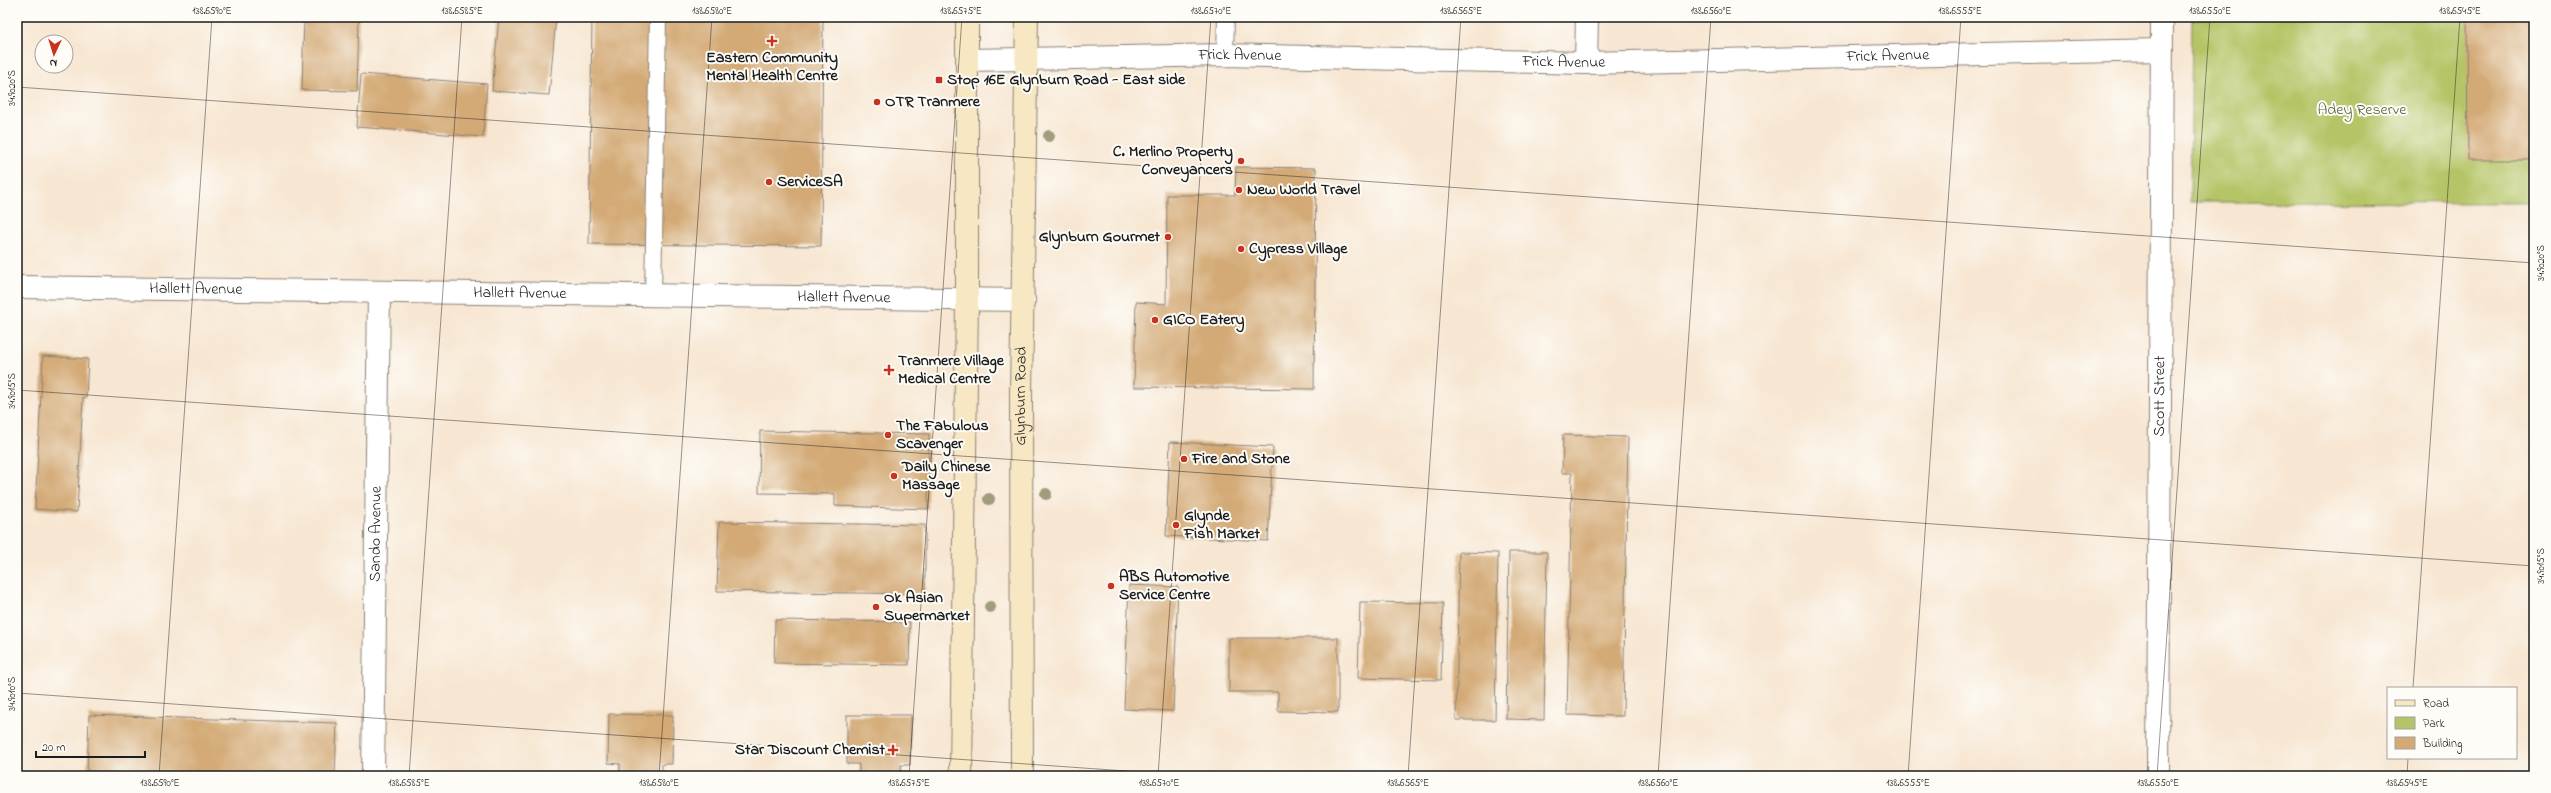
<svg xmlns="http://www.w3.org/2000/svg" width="2551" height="793" font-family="'Indie Flower',sans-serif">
	<rect width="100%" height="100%" fill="#fdfcf7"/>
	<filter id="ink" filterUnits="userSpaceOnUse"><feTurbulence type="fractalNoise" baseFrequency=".025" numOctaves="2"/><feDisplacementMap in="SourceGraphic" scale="8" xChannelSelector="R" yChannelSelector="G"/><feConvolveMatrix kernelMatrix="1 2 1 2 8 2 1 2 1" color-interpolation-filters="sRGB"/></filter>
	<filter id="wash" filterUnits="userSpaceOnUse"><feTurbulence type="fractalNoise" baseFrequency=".012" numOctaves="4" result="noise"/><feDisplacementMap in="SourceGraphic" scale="16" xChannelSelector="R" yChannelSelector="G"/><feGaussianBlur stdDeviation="0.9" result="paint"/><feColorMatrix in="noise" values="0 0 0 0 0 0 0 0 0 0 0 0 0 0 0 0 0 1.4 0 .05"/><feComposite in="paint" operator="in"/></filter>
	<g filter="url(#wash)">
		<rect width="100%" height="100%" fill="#f7e6d1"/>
		<polygon fill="#b5c466" stroke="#687041" points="2192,17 2534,17 2534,203 2190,202"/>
		<g id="blocks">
			<g fill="#d3a975">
				<polygon points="304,17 359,17 357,91 302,90"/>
				<polygon points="499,17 556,17 549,95 492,91"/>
				<polygon points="592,17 823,17 821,246 589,244"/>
				<polygon points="2467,18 2534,18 2534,160 2468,160"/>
				<polygon points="361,74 487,84 483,137 357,127"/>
				<polygon points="1236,167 1316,168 1314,389 1134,387 1136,302 1166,304 1167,195 1235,195"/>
				<polygon points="43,356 88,359 86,398 83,397 77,512 35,509"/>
				<polygon points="760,431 929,434 928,509 835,506 835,494 759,493"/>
				<polygon points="1563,435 1628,437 1623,716 1567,715 1572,473 1562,473"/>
				<polygon points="1170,442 1273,447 1268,541 1166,536"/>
				<polygon points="719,522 925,525 925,594 717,591"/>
				<polygon points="1459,552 1498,553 1495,720 1456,720"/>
				<polygon points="1509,552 1547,552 1544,720 1506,719"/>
				<polygon points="1129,585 1178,587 1173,711 1124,709"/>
				<polygon points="1360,602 1443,603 1441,680 1358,678"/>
				<polygon points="775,620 910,622 909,665 774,663"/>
				<polygon points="1229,638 1338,638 1338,712 1278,711 1278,692 1229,692"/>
				<polygon points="609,714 673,715 672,764 662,764 662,776 620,776 620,764 608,763"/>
				<polygon points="89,715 337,723 335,776 87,774"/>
				<polygon points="847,715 911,715 910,765 901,765 901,776 859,776 859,764 847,764"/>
			</g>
		</g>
	</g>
	<g filter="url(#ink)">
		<use href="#blocks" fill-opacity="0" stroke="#8a8176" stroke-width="1"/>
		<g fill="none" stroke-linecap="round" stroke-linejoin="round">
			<defs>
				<g id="service">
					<polyline points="1225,55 1226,17"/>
					<polyline points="653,295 658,17"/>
				</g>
				<g id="minor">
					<path id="s1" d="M967,60l258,-5 361,8 575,-13"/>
					<polyline points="1586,63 1587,17"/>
					<path id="s2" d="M17,287l1007,13"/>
					<path id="s3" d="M373,776l6,-484"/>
					<path id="s4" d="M2158,776l4,-759"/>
				</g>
				<g id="secondary">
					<polyline points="961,776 967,299 967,17"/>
					<path id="s5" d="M1022,776l-1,-382 6,-377"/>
				</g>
			</defs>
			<use href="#service" stroke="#8a8176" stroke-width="18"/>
			<use href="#minor" stroke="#8a8176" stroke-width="24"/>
			<use href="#secondary" stroke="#8a8176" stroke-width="24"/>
			<polyline stroke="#8a8176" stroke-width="2.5" stroke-dasharray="1 3" stroke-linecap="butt" points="2192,23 2236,17"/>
			<use href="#service" stroke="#fff" stroke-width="16"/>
			<use href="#minor" stroke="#fff" stroke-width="22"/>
			<use href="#secondary" stroke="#f7e8c3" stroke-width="22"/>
		</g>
		<g fill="#a09c7e">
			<circle cx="1049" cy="136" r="6"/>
			<circle cx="1046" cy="494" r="6"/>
			<circle cx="989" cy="499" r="6"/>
			<circle cx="990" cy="607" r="6"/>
		</g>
	</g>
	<path fill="none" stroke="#1c1c1c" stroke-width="1" stroke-opacity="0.45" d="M17,87l2517,176M17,390l2517,176M2413,688l47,-671M17,693l1180,83M159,776l53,-759M409,776l53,-759M659,776l53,-759M909,776l53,-759M1158,776l53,-759M1408,776l53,-759M1658,776l53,-759M1908,776l53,-759M2157,776l53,-759M2407,776l1,-18"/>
	<g fill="#c8321e" stroke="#fdfcf7" stroke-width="1.5">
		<path d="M770 35h4v4h4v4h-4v4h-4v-4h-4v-4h4z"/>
		<rect x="935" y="76" width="8" height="8" rx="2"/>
		<circle cx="877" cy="102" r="4"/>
		<circle cx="1241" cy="161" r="4"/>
		<circle cx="769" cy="182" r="4"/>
		<circle cx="1239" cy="190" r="4"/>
		<circle cx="1168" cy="237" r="4"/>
		<circle cx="1241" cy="249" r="4"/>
		<circle cx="1155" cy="320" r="4"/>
		<path d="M887 364h4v4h4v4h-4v4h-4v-4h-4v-4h4z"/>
		<circle cx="888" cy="435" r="4"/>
		<circle cx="1184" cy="459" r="4"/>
		<circle cx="894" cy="476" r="4"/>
		<circle cx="1176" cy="525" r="4"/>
		<circle cx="1111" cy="586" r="4"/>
		<circle cx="876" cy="607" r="4"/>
		<path d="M891 744h4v4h4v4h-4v4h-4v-4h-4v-4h4z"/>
	</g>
	<g text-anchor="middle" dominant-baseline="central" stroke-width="4" stroke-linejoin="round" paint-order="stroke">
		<g font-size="16" fill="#1c1c1c" stroke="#fdfcf7">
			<text stroke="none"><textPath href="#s1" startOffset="273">Frick Avenue</textPath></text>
			<text stroke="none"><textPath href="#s1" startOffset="921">Frick Avenue</textPath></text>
			<text stroke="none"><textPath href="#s1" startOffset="597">Frick Avenue</textPath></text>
			<text stroke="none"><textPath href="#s2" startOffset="179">Hallett Avenue</textPath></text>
			<text stroke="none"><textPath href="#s2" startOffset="503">Hallett Avenue</textPath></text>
			<text stroke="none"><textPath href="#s2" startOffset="827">Hallett Avenue</textPath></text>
			<text stroke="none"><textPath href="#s5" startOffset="380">Glynburn Road</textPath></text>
			<text stroke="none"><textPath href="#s4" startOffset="380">Scott Street</textPath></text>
			<text stroke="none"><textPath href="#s3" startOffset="242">Sando Avenue</textPath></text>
		</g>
		<g font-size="16" font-weight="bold" fill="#1c1c1c" stroke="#fdfcf7" text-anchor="start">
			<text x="772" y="58" text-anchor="middle">Eastern Community<tspan x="772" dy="18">Mental Health Centre</tspan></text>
			<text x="947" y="80">Stop 16E Glynburn Road - East side</text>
			<text x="885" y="102">OTR Tranmere</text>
			<text x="1233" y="152" text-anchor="end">C. Merlino Property<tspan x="1233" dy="18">Conveyancers</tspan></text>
			<text x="777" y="182">ServiceSA</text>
			<text x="1247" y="190">New World Travel</text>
			<text x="1160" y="237" text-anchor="end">Glynburn Gourmet</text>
			<text x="1249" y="249">Cypress Village</text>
			<text x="1163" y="320">GICO Eatery</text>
			<text x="898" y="361">Tranmere Village<tspan x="898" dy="18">Medical Centre</tspan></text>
			<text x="896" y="426">The Fabulous<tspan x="896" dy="18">Scavenger</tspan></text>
			<text x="1192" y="459">Fire and Stone</text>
			<text x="902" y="467">Daily Chinese<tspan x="902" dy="18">Massage</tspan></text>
			<text x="1184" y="516">Glynde<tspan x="1184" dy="18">Fish Market</tspan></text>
			<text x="1119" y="577">ABS Automotive<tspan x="1119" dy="18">Service Centre</tspan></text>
			<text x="884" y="598">Ok Asian<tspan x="884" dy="18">Supermarket</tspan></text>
			<text x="885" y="750" text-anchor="end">Star Discount Chemist</text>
		</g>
		<g font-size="16" fill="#595f3a" stroke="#fdfcf7">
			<text x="2362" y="110">Adey Reserve</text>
		</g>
	</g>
	<rect width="2551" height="793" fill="none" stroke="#fdfcf7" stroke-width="44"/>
	<rect x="2387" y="687" width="130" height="72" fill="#fdfcf7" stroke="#a3a29f"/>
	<rect x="2395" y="700" width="20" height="6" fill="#f7e8c3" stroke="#a3a29f"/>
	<text x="2423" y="707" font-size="12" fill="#1c1c1c">Road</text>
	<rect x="2395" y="717" width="20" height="12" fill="#b5c466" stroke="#a3a29f"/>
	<text x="2423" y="727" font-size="12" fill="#1c1c1c">Park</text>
	<rect x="2395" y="737" width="20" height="12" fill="#d3a975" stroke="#a3a29f"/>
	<text x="2423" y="747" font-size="12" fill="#1c1c1c">Building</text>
	<g transform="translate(54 54) rotate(184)"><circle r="19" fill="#fdfcf7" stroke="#a3a29f"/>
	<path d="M0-3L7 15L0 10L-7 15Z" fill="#c8321e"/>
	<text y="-6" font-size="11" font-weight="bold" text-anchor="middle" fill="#1c1c1c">N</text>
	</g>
	<path d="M36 751v6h109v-6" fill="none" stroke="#1c1c1c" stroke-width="2"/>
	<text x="42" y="751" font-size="12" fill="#1c1c1c" stroke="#fdfcf7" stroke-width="3" paint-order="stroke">20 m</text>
	<rect x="22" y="22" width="2507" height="749" fill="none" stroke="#1c1c1c" stroke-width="1.5"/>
	<g font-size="10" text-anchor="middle" fill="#1c1c1c">
		<text x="212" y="14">138.6590°E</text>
		<text x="462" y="14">138.6585°E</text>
		<text x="712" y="14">138.6580°E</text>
		<text x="961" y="14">138.6575°E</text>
		<text x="1211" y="14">138.6570°E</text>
		<text x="1461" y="14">138.6565°E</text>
		<text x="1711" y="14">138.6560°E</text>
		<text x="1960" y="14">138.6555°E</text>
		<text x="2210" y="14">138.6550°E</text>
		<text x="2460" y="14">138.6545°E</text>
		<text transform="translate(11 88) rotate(-90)" y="4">34.9020°S</text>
		<text transform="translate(2540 263) rotate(-90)" y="4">34.9020°S</text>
		<text transform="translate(11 391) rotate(-90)" y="4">34.9015°S</text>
		<text transform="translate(2540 566) rotate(-90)" y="4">34.9015°S</text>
		<text transform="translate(11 694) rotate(-90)" y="4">34.9010°S</text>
		<text x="160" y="786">138.6590°E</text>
		<text x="409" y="786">138.6585°E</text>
		<text x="659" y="786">138.6580°E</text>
		<text x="909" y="786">138.6575°E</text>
		<text x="1159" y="786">138.6570°E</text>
		<text x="1408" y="786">138.6565°E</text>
		<text x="1658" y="786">138.6560°E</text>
		<text x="1908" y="786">138.6555°E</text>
		<text x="2158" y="786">138.6550°E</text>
		<text x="2407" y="786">138.6545°E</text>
	</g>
</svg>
